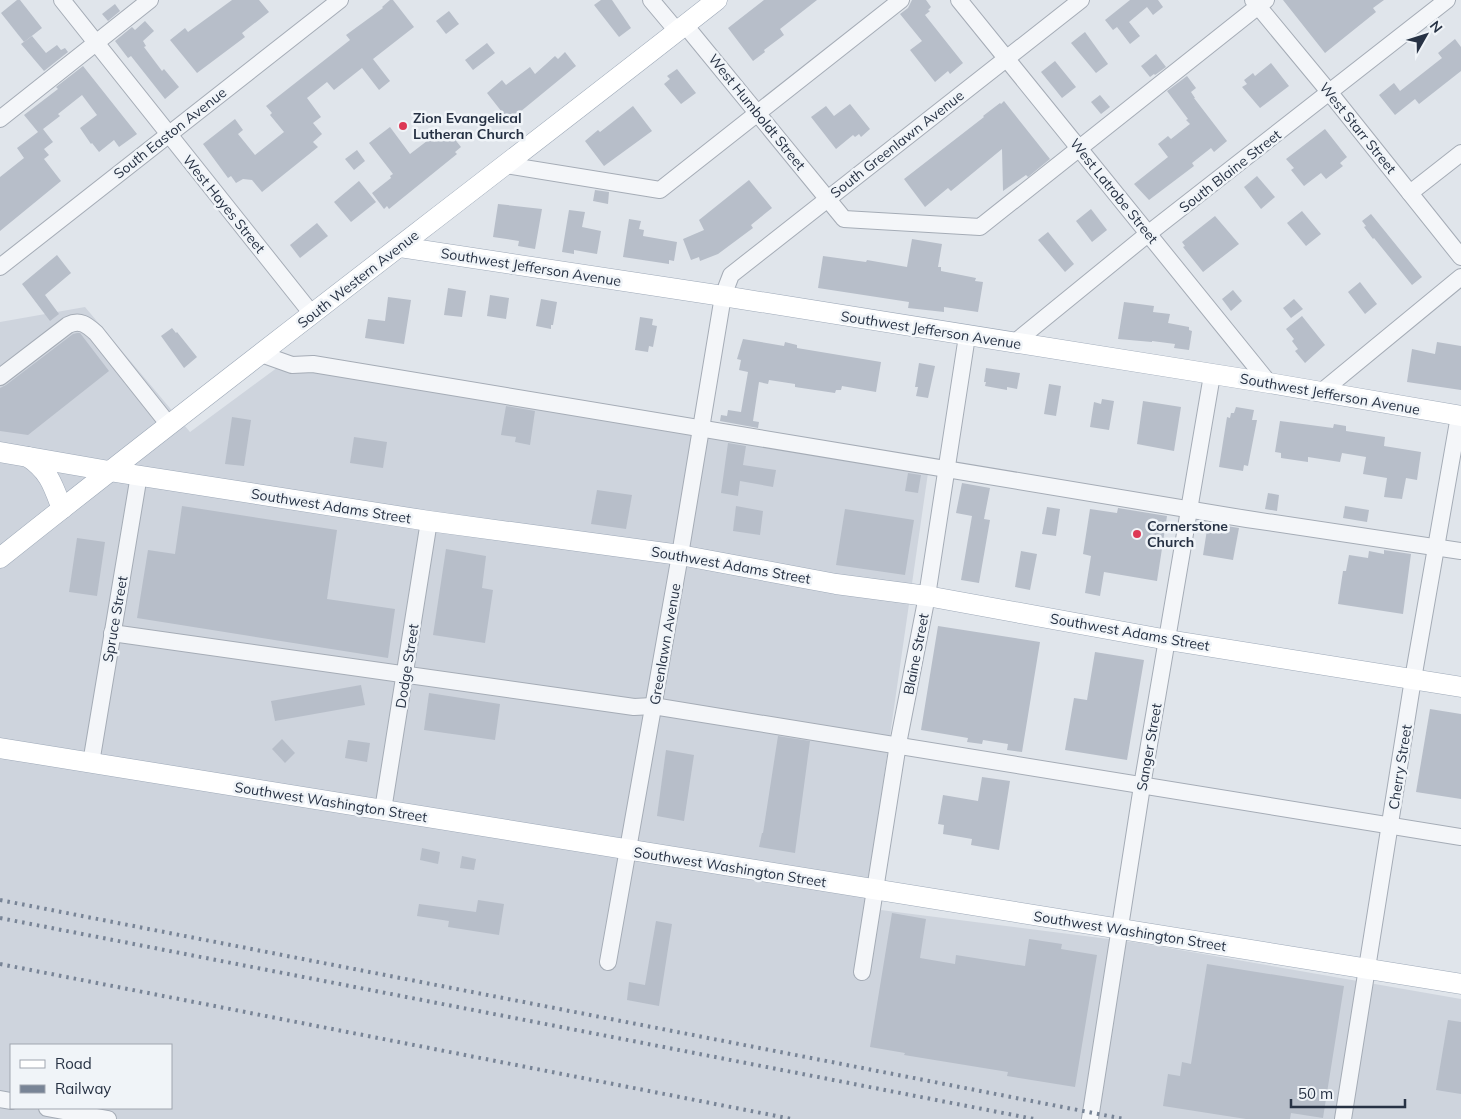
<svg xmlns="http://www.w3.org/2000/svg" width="1461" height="1119" font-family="Mulish,sans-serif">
	<rect width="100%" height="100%" fill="#e0e5eb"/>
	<path fill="#ced4dd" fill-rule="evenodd" d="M85,307l105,125 103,-76 636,110 -64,442 275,35 321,56v120h-1461v-797zM11,1045h160v63h-160z"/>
	<g fill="#b7bec9">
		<polygon points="17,0 20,0 42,28 24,42 1,13"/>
		<polygon points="232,0 259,0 269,12 242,33 245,37 197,73 170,40 185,28 188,32"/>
		<polygon points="390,0 393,0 414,27 373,59 390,81 379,90 362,68 334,90 327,82 307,98 321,117 313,123 322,134 313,142 318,147 262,192 252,180 243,179 236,183 231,176 228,178 203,144 235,119 243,130 238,134 255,155 284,132 270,115 272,113 266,106 350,40 346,35 383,8 382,7"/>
		<polygon points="601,0 612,0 631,28 619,37 594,5"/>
		<polygon points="764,0 817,0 780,29 784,35 764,50 765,52 753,61 728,28"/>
		<polygon points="912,0 926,0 931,7 928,10 930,11 925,15 963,63 950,74 948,71 935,82 910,50 922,41 900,14 908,8"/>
		<polygon points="1130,0 1158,0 1163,7 1153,15 1147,7 1129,22 1140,36 1130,44 1117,27 1113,30 1105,20"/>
		<polygon points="1283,0 1384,0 1373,8 1376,12 1325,53"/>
		<polygon points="115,4 120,11 108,21 102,14"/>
		<polygon points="449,11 459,24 446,34 436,21"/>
		<polygon points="145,21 154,31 143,41 146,46 144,47 162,71 164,69 179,87 165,99 131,56 128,58 115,41 132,27 135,30"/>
		<polygon points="1085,32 1108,64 1096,73 1071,43"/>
		<polygon points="32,36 46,53 57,45 61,50 65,48 68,52 44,71 21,44"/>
		<polygon points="1455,39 1461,47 1461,71 1419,104 1415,99 1395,115 1379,95 1394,83 1400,91 1442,58 1438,53"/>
		<polygon points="487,43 495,53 473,70 465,60"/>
		<polygon points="565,52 576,66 509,121 487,93 502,80 506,85 530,67 535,74 555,56 558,59"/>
		<polygon points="1156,54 1166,67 1155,75 1154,74 1150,77 1141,66"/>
		<polygon points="1055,61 1076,87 1062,98 1041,72"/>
		<polygon points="1271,63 1289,86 1260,108 1242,87 1247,84 1244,80 1253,73 1255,76"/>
		<polygon points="83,66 137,134 119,147 114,140 99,152 92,143 91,144 80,128 97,115 82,95 58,114 60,116 43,129 53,142 44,149 49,155 44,159 61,181 0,231 0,177 24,158 17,148 38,132 24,115 58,89 56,87"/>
		<polygon points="677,69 696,93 681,104 664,84 670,79 667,76"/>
		<polygon points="1187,76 1196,88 1191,92 1195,98 1194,98 1227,141 1214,152 1211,148 1192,163 1194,166 1149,200 1134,184 1168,157 1158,144 1168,136 1171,139 1190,124 1186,120 1188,119 1167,91"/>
		<polygon points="1100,95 1110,107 1101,114 1091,102"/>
		<polygon points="1004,101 1050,159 1028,177 1026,175 1003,191 1002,149 951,191 948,188 925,207 904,179 984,117 983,116 1000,103 1001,104"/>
		<polygon points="850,104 870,129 861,137 859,134 855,137 853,135 836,149 811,117 826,106 834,116"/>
		<polygon points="633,106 652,131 604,166 585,141 598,130 600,132"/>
		<polygon points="390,127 410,154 440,131 443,136 449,132 461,147 455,152 457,154 389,209 387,206 384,209 372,193 391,178 390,176 393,174 369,143"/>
		<polygon points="1325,129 1347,157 1340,163 1343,166 1326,179 1321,173 1304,186 1291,170 1294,168 1286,159"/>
		<polygon points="357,150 365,161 354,170 345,159"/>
		<polygon points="1257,176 1275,197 1261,209 1244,187"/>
		<polygon points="749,180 772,208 751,225 753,228 718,254 700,261 699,257 691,260 683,239 704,230 699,220"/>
		<polygon points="359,181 376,202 351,222 334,202"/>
		<polygon points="595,190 609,192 608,204 593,201"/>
		<polygon points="498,204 542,209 535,249 518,246 519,241 493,237"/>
		<polygon points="1091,209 1107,230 1092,242 1076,221"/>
		<polygon points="569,210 585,212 582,227 601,231 597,254 574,250 574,254 562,252"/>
		<polygon points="1302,211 1321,234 1306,246 1287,223"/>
		<polygon points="1371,214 1422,277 1412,285 1374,238 1373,239 1364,227 1366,226 1362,221"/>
		<polygon points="1215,216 1239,244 1203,272 1183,247 1185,246 1182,242"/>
		<polygon points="629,219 641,221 639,229 644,230 643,236 677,242 674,261 669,260 669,264 623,257"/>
		<polygon points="317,223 328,236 300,258 290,245"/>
		<polygon points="1048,232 1074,264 1065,272 1038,240"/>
		<polygon points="912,239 942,244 938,267 941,267 941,271 976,278 975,281 983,282 978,312 944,307 944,312 908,308 909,302 818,288 823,256 866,262 867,260 907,267"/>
		<polygon points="57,255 71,273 45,295 59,314 50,321 22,284"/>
		<polygon points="1360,282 1377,304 1365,314 1348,292"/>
		<polygon points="448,288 466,291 462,317 444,315"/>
		<polygon points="1233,290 1242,301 1231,311 1222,299"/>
		<polygon points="490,295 509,298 506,319 487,316"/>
		<polygon points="388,297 411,300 404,344 365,338 368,319 385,321"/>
		<polygon points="541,299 557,302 553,325 551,325 551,329 536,326"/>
		<polygon points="1294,299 1303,309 1291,318 1283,308"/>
		<polygon points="1124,302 1154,306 1153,312 1170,314 1168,323 1189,327 1189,330 1192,331 1189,350 1174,348 1175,344 1152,341 1152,342 1118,339"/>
		<polygon points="1302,316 1325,345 1305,363 1295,351 1298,349 1292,341 1294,339 1286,329"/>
		<polygon points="640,317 653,319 652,325 657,326 653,347 649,346 648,352 635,350"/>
		<polygon points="172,328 176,333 177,332 197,357 184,368 161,336"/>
		<polygon points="77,333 80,333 109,371 28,435 0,431 0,388 6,385 73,334"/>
		<polygon points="743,339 784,346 785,342 797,345 797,348 881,362 876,392 842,386 841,390 836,390 835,393 795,387 795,384 769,380 768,384 759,382 753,421 759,422 758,428 720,421 721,415 727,416 728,410 741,412 748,372 739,370 741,360 737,359"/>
		<polygon points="1437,342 1461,346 1461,390 1407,382 1412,349 1435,354"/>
		<polygon points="919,363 935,366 928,398 916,396 918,387 915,387"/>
		<polygon points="986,368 1020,373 1017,389 1007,387 1007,390 985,386 986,382 984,382"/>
		<polygon points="1049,384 1061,386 1056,416 1044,414"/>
		<polygon points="1102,399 1114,401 1109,430 1090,427 1094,402 1101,404"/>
		<polygon points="1143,401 1181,407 1174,451 1137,444"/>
		<polygon points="506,406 535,411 530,445 515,442 516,437 501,435"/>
		<polygon points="1236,407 1254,410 1252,420 1257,420 1248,466 1244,465 1243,471 1219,467 1227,417 1230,418 1231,413 1234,413"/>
		<polygon points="232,417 251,420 244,466 225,464"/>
		<polygon points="1280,421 1333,428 1334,424 1346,426 1346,431 1385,437 1384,446 1421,452 1417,480 1406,478 1402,499 1384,497 1387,478 1363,474 1366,457 1342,453 1340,462 1308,457 1308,462 1281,458 1281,453 1275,452"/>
		<polygon points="354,437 387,442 383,468 350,463"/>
		<polygon points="728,443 746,446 743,465 776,470 773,487 740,481 738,496 721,493"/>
		<polygon points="908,473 921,475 918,493 905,491"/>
		<polygon points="962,483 990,488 984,519 990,520 979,583 961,580 972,516 956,513"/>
		<polygon points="597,490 632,495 626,529 591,524"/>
		<polygon points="1268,493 1279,495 1277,511 1265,509"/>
		<polygon points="182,506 337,530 327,599 395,609 388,658 137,618 148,550 175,554"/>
		<polygon points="736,506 763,511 760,535 733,531"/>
		<polygon points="1345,506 1369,510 1367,522 1343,518"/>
		<polygon points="1047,507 1060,509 1056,536 1042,534"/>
		<polygon points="1118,508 1167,516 1157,581 1104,572 1100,596 1085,593 1091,556 1083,554 1090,509 1117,513"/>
		<polygon points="845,509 914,520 905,575 836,565"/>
		<polygon points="1208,523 1239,528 1233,560 1203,555"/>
		<polygon points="77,538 105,542 97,596 69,592"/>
		<polygon points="446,549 486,556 482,588 493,590 485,643 433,635"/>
		<polygon points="1384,550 1411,554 1403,614 1338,604 1343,571 1346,571 1349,555 1368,558 1369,551 1384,554"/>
		<polygon points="1021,551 1037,554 1030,590 1015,587"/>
		<polygon points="938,626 1040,642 1022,752 1007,750 1008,744 983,740 982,744 967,742 968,738 921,730"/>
		<polygon points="1095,652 1144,660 1127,760 1065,750 1074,698 1087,700"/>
		<polygon points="361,685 365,705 275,721 271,701"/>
		<polygon points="429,693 500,704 495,740 424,730"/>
		<polygon points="1430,709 1461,714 1461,799 1416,792"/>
		<polygon points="778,736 810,741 795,853 759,847 762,833 763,833"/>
		<polygon points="282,739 295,753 285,763 272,749"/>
		<polygon points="348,740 370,743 367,762 345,758"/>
		<polygon points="666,750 694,755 684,821 657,816"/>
		<polygon points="982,777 1010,781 999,850 971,845 972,839 943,834 944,825 938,824 943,795 978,801"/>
		<polygon points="422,848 440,852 438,864 420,860"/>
		<polygon points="462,856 476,859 474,870 460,868"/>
		<polygon points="478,900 504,904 499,935 448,927 449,921 417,916 419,904 476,912"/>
		<polygon points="892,913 926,919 920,958 955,964 956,955 1025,966 1029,939 1062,944 1061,949 1097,955 1075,1087 1007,1076 1008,1072 904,1055 905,1053 870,1047"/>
		<polygon points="656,921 672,924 659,1006 627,1000 629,982 645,985"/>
		<polygon points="1207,964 1344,986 1323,1118 1291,1113 1290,1119 1246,1119 1163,1106 1168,1074 1180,1076 1182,1062 1191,1064"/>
		<polygon points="1448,1020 1461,1022 1461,1094 1436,1090"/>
	</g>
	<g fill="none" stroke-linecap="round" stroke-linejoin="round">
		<defs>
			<g id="minor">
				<polyline points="62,0 312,314"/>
				<polyline points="651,0 677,31"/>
				<polyline points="959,0 1269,383"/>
				<polyline points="1253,0 1330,93 1461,257"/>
				<polyline points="685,25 844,219 980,227 1266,0"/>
				<polyline points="0,119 150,0"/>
				<polyline points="506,165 660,190 901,0"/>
				<polyline points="1410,193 1461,153"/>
				<polyline points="0,267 340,0"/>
				<polyline points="1014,343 1149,233 1447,0"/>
				<polyline points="261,354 292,365 313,364 1247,519 1461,551"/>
				<path d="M0,377l68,-52c12,-6 19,0 28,8l73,92"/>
				<polyline points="1320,393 1461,277"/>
				<path d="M112,633l522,74 19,-1c270,42 539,88 808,131"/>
				<polyline points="91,763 139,475"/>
				<polyline points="383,810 429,521"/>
				<polyline points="608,962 680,555 723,296 731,275 1081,0"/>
				<polyline points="862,972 898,744 927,596 967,336"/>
				<polyline points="0,1099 11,1101"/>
				<polyline points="47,1108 108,1119"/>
				<polyline points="1090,1119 1142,786 1212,375"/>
				<polyline points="1343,1119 1413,679 1459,416"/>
			</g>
			<g id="major">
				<polyline points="400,247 723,296 1269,383 1461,416"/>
				<polyline points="0,452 109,471 429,521 680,555 836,584 927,596 1168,640 1461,687"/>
				<path d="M28,457c21,14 25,28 34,52"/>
				<path d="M0,558c237,-189 479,-371 717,-558"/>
				<polyline points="0,748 1461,984"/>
			</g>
		</defs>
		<use href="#minor" stroke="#a5acb6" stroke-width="18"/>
		<use href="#major" stroke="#9ea9b8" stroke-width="21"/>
		<use href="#minor" stroke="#f4f6f9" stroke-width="16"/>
		<use href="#major" stroke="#fff" stroke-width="20"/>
		<g stroke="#788496" stroke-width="4" stroke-dasharray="2.5 5" stroke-linecap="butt">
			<polyline points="0,900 1124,1119"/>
			<polyline points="0,918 1034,1119"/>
			<polyline points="0,964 792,1119"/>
		</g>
	</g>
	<g fill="#dd3855" stroke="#f0f4f8" stroke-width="2">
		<circle cx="403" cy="126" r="5"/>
		<circle cx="1137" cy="534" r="5"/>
	</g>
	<g text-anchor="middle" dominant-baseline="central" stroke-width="5" stroke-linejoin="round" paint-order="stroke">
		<g font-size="14" fill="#273244" stroke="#f0f4f8">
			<text transform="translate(757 112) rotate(51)">West Humboldt Street</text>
			<text transform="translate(1358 128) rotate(51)">West Starr Street</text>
			<text transform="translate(170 133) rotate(-38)">South Easton Avenue</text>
			<text transform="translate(897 144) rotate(-38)">South Greenlawn Avenue</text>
			<text transform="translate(1230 171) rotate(-38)">South Blaine Street</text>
			<text transform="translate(1114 191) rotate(51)">West Latrobe Street</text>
			<text transform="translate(224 204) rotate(51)">West Hayes Street</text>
			<text transform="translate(531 267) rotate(9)">Southwest Jefferson Avenue</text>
			<text transform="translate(358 279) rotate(-38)">South Western Avenue</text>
			<text transform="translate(931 330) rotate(9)">Southwest Jefferson Avenue</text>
			<text transform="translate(1330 394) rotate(10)">Southwest Jefferson Avenue</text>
			<text transform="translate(331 506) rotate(9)">Southwest Adams Street</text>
			<text transform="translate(731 565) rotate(10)">Southwest Adams Street</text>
			<text transform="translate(115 619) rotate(-80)">Spruce Street</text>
			<text transform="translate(1130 632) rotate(10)">Southwest Adams Street</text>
			<text transform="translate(665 644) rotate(-80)">Greenlawn Avenue</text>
			<text transform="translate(916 654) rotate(-79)">Blaine Street</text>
			<text transform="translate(407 666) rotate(-81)">Dodge Street</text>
			<text transform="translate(1149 747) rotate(-80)">Sanger Street</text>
			<text transform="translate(1400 767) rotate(-81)">Cherry Street</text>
			<text transform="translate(331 802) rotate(9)">Southwest Washington Street</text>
			<text transform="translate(730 867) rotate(9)">Southwest Washington Street</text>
			<text transform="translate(1130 931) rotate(9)">Southwest Washington Street</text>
		</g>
		<g font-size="14" font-weight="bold" fill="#273244" stroke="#f0f4f8" text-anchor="start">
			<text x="413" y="118">Zion Evangelical<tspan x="413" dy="16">Lutheran Church</tspan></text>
			<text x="1147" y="526">Cornerstone<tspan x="1147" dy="16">Church</tspan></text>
		</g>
	</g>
	<rect x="10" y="1044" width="162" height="65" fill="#f0f4f8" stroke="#a0a6b0"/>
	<rect x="20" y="1060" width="25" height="8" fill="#ffffff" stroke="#a0a6b0"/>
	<text x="55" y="1069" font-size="15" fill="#273244">Road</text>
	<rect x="20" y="1085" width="25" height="8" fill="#788496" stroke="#a0a6b0"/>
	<text x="55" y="1094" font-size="15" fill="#273244">Railway</text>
	<g transform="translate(1426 35) rotate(51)" stroke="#f0f4f8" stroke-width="4" paint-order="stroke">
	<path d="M0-4L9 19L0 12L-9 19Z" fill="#273244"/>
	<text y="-8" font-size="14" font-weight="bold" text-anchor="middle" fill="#273244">N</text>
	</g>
	<path d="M1291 1099v8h114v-8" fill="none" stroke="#273244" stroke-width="2.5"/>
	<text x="1298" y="1099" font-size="15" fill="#273244" stroke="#f0f4f8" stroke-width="4" paint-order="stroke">50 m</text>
</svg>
